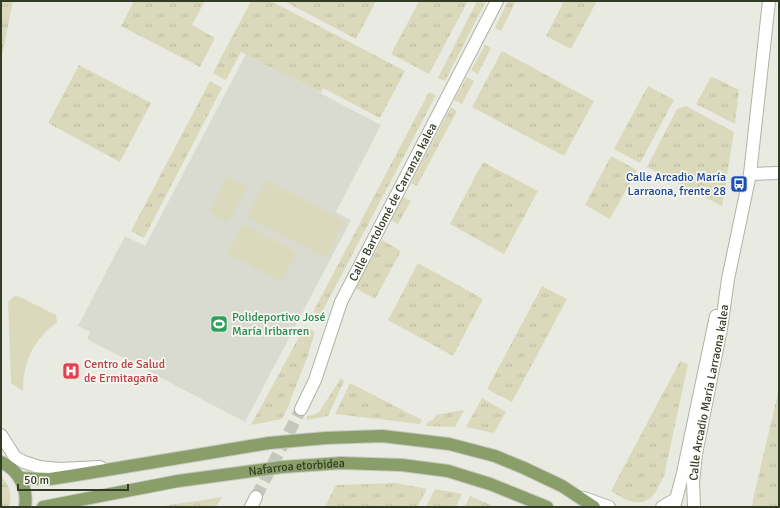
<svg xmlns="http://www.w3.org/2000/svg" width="780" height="508" font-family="Signika,sans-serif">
	<defs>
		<pattern id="grass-tufts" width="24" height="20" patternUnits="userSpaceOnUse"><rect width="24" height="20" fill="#dbd9bc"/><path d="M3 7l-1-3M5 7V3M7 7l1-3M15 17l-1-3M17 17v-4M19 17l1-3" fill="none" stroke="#bcbba1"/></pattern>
	</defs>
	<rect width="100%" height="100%" fill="#e9ebe2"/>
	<polygon fill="#d9dbd0" points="246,54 381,125 336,212 351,220 245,422 87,339 90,332 78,326 125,236 145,246"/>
	<g fill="url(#grass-tufts)">
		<polygon points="1,1 13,1 2,56 1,56"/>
		<polygon points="134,1 205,1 192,25 215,38 200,67 121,26"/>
		<polygon points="251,1 271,1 405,71 380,118 323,88 321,93 241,52 226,80 213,73"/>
		<polygon points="284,1 376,1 356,39"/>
		<polygon points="419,1 468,1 429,74 391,54"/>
		<polygon points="477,1 485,3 445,81 438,78"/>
		<polygon points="508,1 516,1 501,31 495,28"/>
		<polygon points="564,1 597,1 571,49 546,36"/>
		<polygon points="485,45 491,48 478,74 471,70"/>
		<polygon points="502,51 594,101 564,156 472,107"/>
		<polygon points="79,65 151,103 120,162 48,123"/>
		<polygon points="467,77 474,81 462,104 454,100"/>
		<polygon points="711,77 713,77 739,90 735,124 696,104"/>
		<polygon points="210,81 222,88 144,238 131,231"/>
		<polygon points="648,86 674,100 640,163 614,149"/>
		<polygon points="429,92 436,95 320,316 313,312"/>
		<polygon points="686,106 734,132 722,206 647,167 677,109"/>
		<polygon points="451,107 457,111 417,186 411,183"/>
		<polygon points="611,156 637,170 610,219 585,205"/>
		<polygon points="483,162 538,191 504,254 450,224"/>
		<polygon points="403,197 411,201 398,224 391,220"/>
		<polygon points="382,240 401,251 375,299 355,288"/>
		<polygon points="418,263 483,299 453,356 388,320"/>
		<polygon points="542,286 567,299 512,402 487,389"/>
		<polygon points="305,326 315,332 307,358 291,398 290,403 282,419 251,425"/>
		<polygon points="680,361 688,364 664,476 656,491 651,498 643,502 634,502 626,500 611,491"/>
		<polygon points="341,378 344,381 328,416 307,420 307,416 313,415 319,412"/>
		<polygon points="350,383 422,420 420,424 335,414"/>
		<polygon points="779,389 779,507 752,507 754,495"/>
		<polygon points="482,398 506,412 494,433 466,427"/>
		<polygon points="464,410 455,427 425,426 429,421 433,420 436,415"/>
		<path d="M1,476c8,8 12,20 8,31h-8z"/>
		<polygon points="396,483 427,489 417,507 325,507 336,485"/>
		<polygon points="435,489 462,494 456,507 426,507"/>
		<polygon points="470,496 496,507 466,507 465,506"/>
		<polygon points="222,497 216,507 157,507"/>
	</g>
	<g fill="#dbd9bc">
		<polygon points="227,177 246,187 228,222 209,212"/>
		<polygon points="267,180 345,221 326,258 247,217"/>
		<polygon points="243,224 297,252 281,282 228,253"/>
		<path d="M14,296l6,1 36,18 1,7c-24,19 -34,39 -34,69l-12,-8 -3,-81z"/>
	</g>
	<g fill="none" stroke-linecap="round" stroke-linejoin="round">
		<polyline stroke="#c4c8bc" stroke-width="12" stroke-dasharray="12 6" stroke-linecap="butt" points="256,497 301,409"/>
		<defs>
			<g id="minor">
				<polyline points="750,174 779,173"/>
				<path id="s1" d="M301,409l14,-29 26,-78 156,-301"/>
				<polyline points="1,435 15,457 24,462 39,467 60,469 100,467"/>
				<polyline points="584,498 609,507"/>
				<polyline points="251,507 256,497"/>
				<polyline points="662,507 676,499"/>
				<polyline points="674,507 683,473 716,316"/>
				<path id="s2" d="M694,507l-1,-25 3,-28 25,-125 7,-50 22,-105 19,-173"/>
			</g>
			<g id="major">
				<path d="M1,462c18,8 27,27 24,45"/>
				<polyline points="20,478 50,479 76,475 269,443 326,438 382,436 449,444 495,456 524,468 562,486 594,507"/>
				<path id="s3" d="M43,507l135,-26 104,-14 59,-4 61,2 46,6 42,13 57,23"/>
			</g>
		</defs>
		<use href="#minor" stroke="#aeb3a5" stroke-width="14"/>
		<use href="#major" stroke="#c6c8c1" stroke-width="14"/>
		<use href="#minor" stroke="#fff" stroke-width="12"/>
		<use href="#major" stroke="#899e69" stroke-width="12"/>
	</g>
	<defs>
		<symbol id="bus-square" viewBox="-11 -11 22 22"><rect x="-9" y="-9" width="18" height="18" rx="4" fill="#1a4fb4" stroke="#f7f8f2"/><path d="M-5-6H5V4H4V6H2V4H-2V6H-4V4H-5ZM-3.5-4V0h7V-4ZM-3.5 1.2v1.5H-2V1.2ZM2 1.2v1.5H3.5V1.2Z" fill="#fff"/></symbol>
		<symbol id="stadium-square" viewBox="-11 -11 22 22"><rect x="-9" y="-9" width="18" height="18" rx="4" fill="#2e9e5b" stroke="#f7f8f2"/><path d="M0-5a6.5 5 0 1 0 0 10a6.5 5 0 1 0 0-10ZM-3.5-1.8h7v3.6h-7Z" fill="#fff"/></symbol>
		<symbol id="hospital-square" viewBox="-11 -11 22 22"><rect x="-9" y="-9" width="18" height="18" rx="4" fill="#e0444e" stroke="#f7f8f2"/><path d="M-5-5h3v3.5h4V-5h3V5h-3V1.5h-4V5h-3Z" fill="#fff"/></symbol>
	</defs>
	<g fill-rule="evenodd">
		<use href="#bus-square" x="729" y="174" width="20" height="20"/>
		<use href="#stadium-square" x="209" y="314" width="20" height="20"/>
		<use href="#hospital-square" x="61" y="361" width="20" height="20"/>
	</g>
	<g text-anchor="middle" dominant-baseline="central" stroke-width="3.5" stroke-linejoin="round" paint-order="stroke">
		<g font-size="12" fill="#164399" stroke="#f7f8f2" text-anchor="end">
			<text x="726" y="177">Calle Arcadio María<tspan x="726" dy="14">Larraona, frente 28</tspan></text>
		</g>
		<g font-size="12" fill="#323b23" stroke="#f7f8f2">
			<text stroke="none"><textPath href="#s1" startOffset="227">Calle Bartolomé de Carranza kalea</textPath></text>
			<text stroke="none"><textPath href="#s2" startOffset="116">Calle Arcadio María Larraona kalea</textPath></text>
			<text stroke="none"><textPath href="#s3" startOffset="257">Nafarroa etorbidea</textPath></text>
		</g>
		<g font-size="12" fill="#27864d" stroke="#f7f8f2" text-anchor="start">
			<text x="232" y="317">Polideportivo José<tspan x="232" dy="14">María Iribarren</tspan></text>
		</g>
		<g font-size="12" fill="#be3a42" stroke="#f7f8f2" text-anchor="start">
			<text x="84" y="364">Centro de Salud<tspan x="84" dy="14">de Ermitagaña</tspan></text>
		</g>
	</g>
	<rect width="780" height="508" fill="none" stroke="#323b23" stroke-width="4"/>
	<path d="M18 484v6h110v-6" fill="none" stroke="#323b23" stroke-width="2"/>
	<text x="24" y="484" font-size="12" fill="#323b23" stroke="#f7f8f2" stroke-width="3" paint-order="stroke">50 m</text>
</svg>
